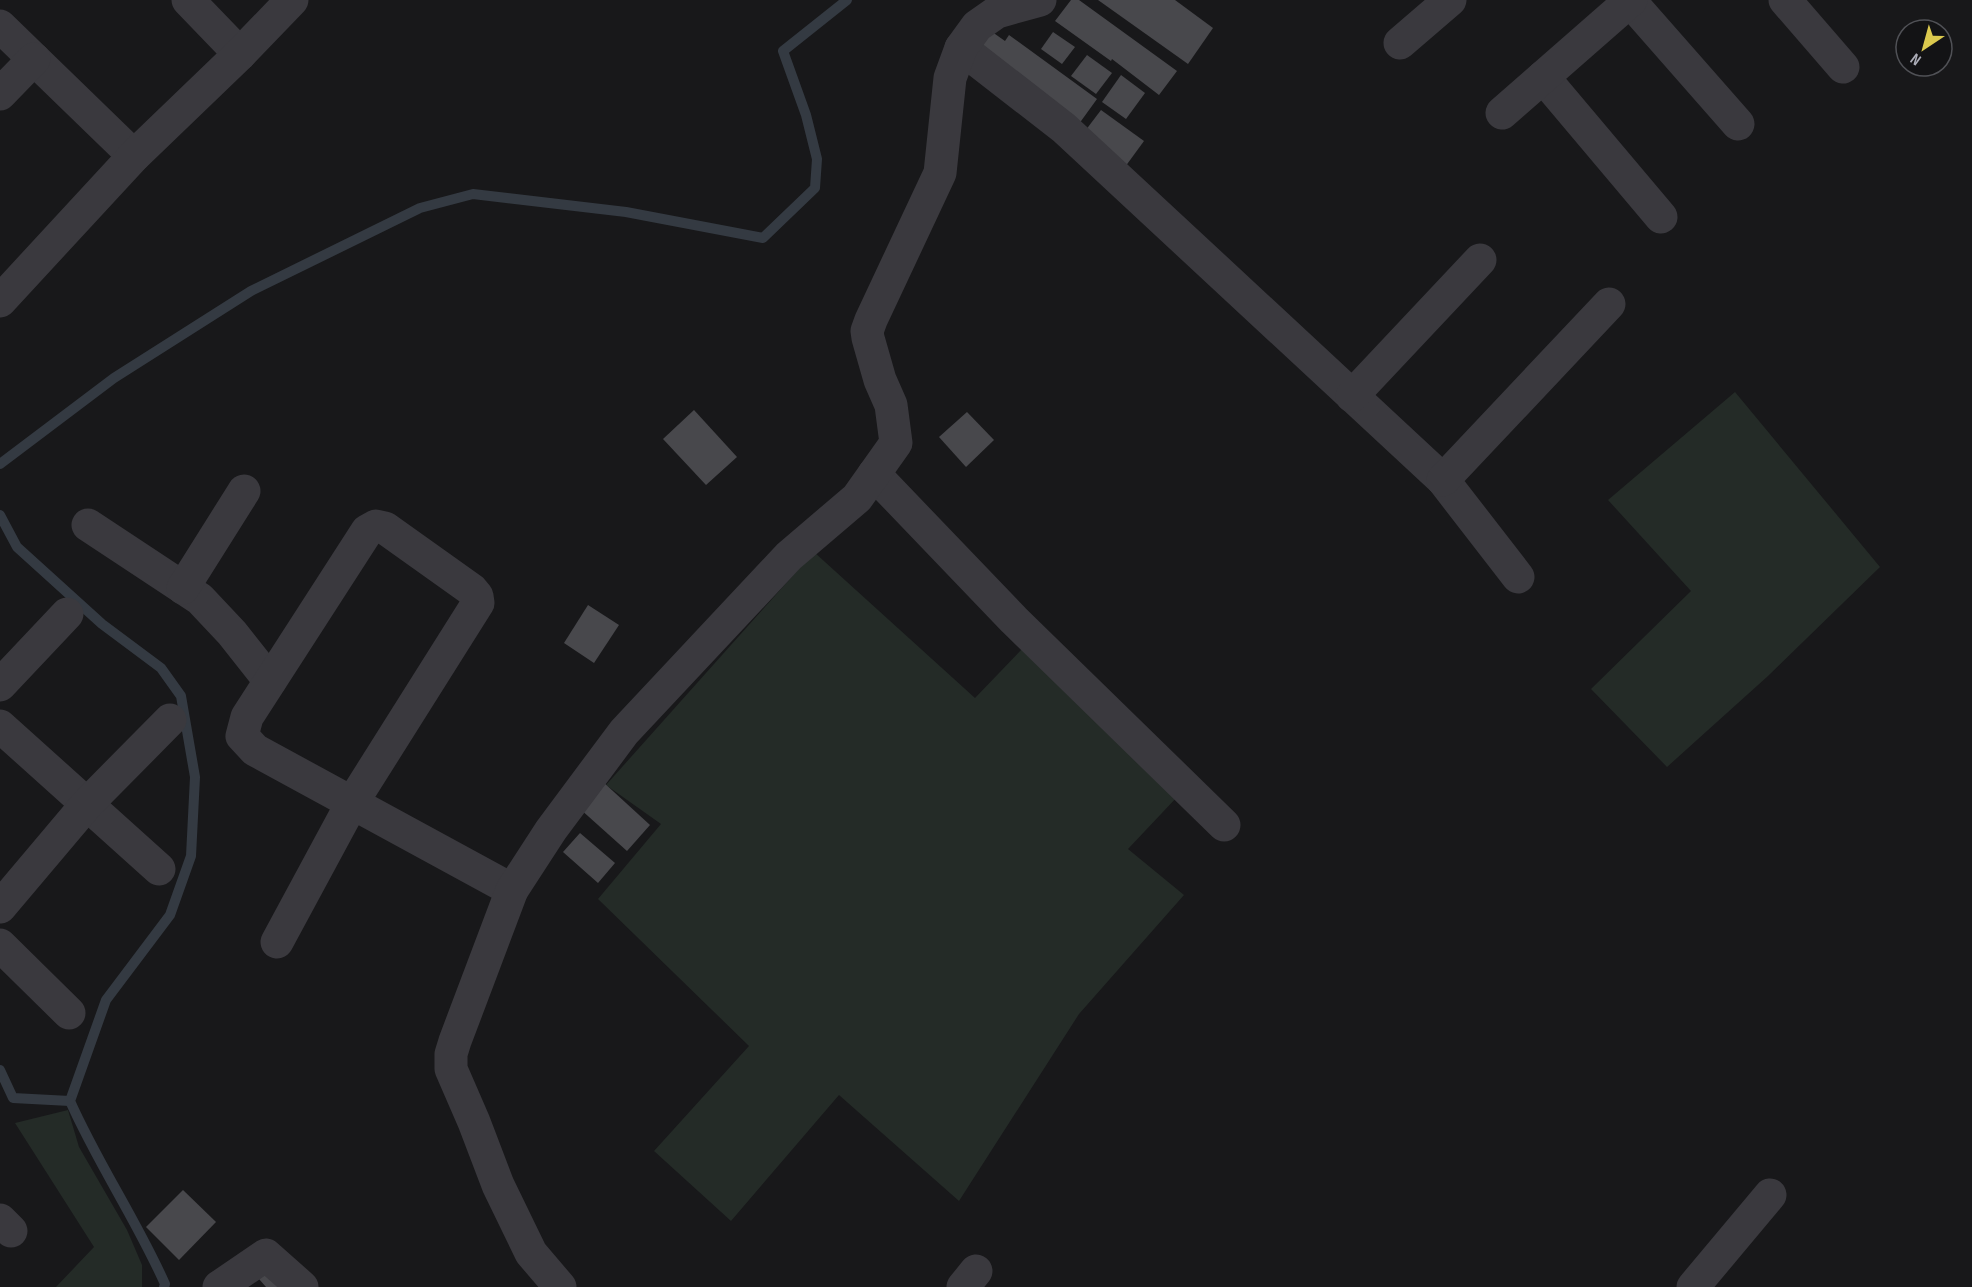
<svg xmlns="http://www.w3.org/2000/svg" width="1972" height="1287" font-family="'Sofia Sans Condensed',sans-serif">
	<rect width="100%" height="100%" fill="#18181a"/>
	<g fill="#242b27">
		<polygon points="1735,392 1880,567 1768,676 1667,767 1591,689 1691,591 1608,500"/>
		<polygon points="814,552 975,698 1023,648 1178,796 1128,849 1184,895 1079,1014 959,1201 839,1095 731,1221 654,1151 749,1046 598,899 661,824 606,785"/>
		<polygon points="68,1110 79,1147 127,1230 142,1265 142,1287 56,1287 94,1247 15,1123"/>
	</g>
	<g fill="none" stroke-linecap="round" stroke-linejoin="round">
		<g stroke="#343a42" stroke-width="10">
			<polyline points="0,464 114,378 251,291 420,208 473,194 626,212 763,238 815,188 817,159 806,115 783,51 847,0"/>
			<path d="M0,515l17,32 85,77 59,44 20,28 14,81 -4,79 -21,59 -64,85 -36,101c28,63 67,120 95,183l-1,3"/>
			<polyline points="0,1070 13,1098 70,1101"/>
		</g>
	</g>
	<g fill="#48484c">
		<polygon points="1071,0 1079,0 1177,71 1159,95 1112,59 1111,61 1055,21"/>
		<polygon points="1098,0 1175,0 1213,28 1188,64"/>
		<polygon points="988,29 1005,41 1009,35 1097,99 1076,128 971,52"/>
		<polygon points="1053,32 1075,47 1062,64 1041,49"/>
		<polygon points="1087,55 1112,73 1096,94 1071,76"/>
		<polygon points="1121,75 1145,93 1126,119 1102,102"/>
		<polygon points="1101,110 1144,141 1125,167 1079,139"/>
		<polygon points="694,410 737,457 706,485 663,439"/>
		<polygon points="967,412 994,440 966,467 939,437"/>
		<polygon points="588,605 619,625 594,663 564,643"/>
		<polygon points="602,781 650,825 627,851 579,808"/>
		<polygon points="580,833 615,863 598,883 563,852"/>
		<polygon points="183,1190 216,1222 179,1260 146,1227"/>
		<polygon points="276,1265 301,1287 266,1287 259,1279"/>
	</g>
	<g fill="none" stroke-linecap="round" stroke-linejoin="round">
		<g stroke="#3a393e" stroke-width="33">
			<polyline points="188,0 240,54"/>
			<polyline points="1785,0 1843,67"/>
			<polyline points="1630,1 1738,124"/>
			<polyline points="0,26 134,156"/>
			<polyline points="1400,43 1450,0"/>
			<polyline points="961,48 1064,128 1443,480 1518,577"/>
			<polyline points="1543,77 1661,217"/>
			<polyline points="0,94 34,59"/>
			<polyline points="1502,113 1631,0"/>
			<polyline points="0,301 134,156 240,54 292,0"/>
			<polyline points="1352,396 1480,260"/>
			<polyline points="874,474 1014,620 1224,825"/>
			<polyline points="1443,480 1609,304"/>
			<polyline points="88,525 200,599 232,633 270,681"/>
			<polyline points="183,588 244,491"/>
			<polyline points="0,685 67,614"/>
			<polyline points="0,726 159,869"/>
			<polyline points="0,907 87,804 170,720"/>
			<polyline points="277,942 352,803 478,603 477,596 472,590 385,528 376,526 367,531 247,717 242,736 255,750 512,890"/>
			<polyline points="0,945 69,1013"/>
			<polyline points="0,1220 11,1231"/>
			<polyline points="219,1287 266,1255 302,1287"/>
			<polyline points="560,1287 531,1253 498,1185 474,1122 451,1069 451,1054 455,1041 512,890 551,830 624,732 789,556 857,498 896,443 891,405 880,380 868,338 867,331 871,320 940,173 950,78 961,48 977,26 997,12 1040,0"/>
			<polyline points="963,1287 976,1271"/>
			<polyline points="1693,1287 1770,1195"/>
		</g>
	</g>
	<g transform="translate(1924 48) rotate(216)"><circle r="28" fill="#131315" stroke="#505156" stroke-width="1.5"/>
	<path d="M0-4.5L10 22L0 15L-10 22Z" fill="#dbc94e"/>
	<text y="-9" font-size="16" font-weight="bold" text-anchor="middle" fill="#acadb8">N</text>
	</g>
</svg>
